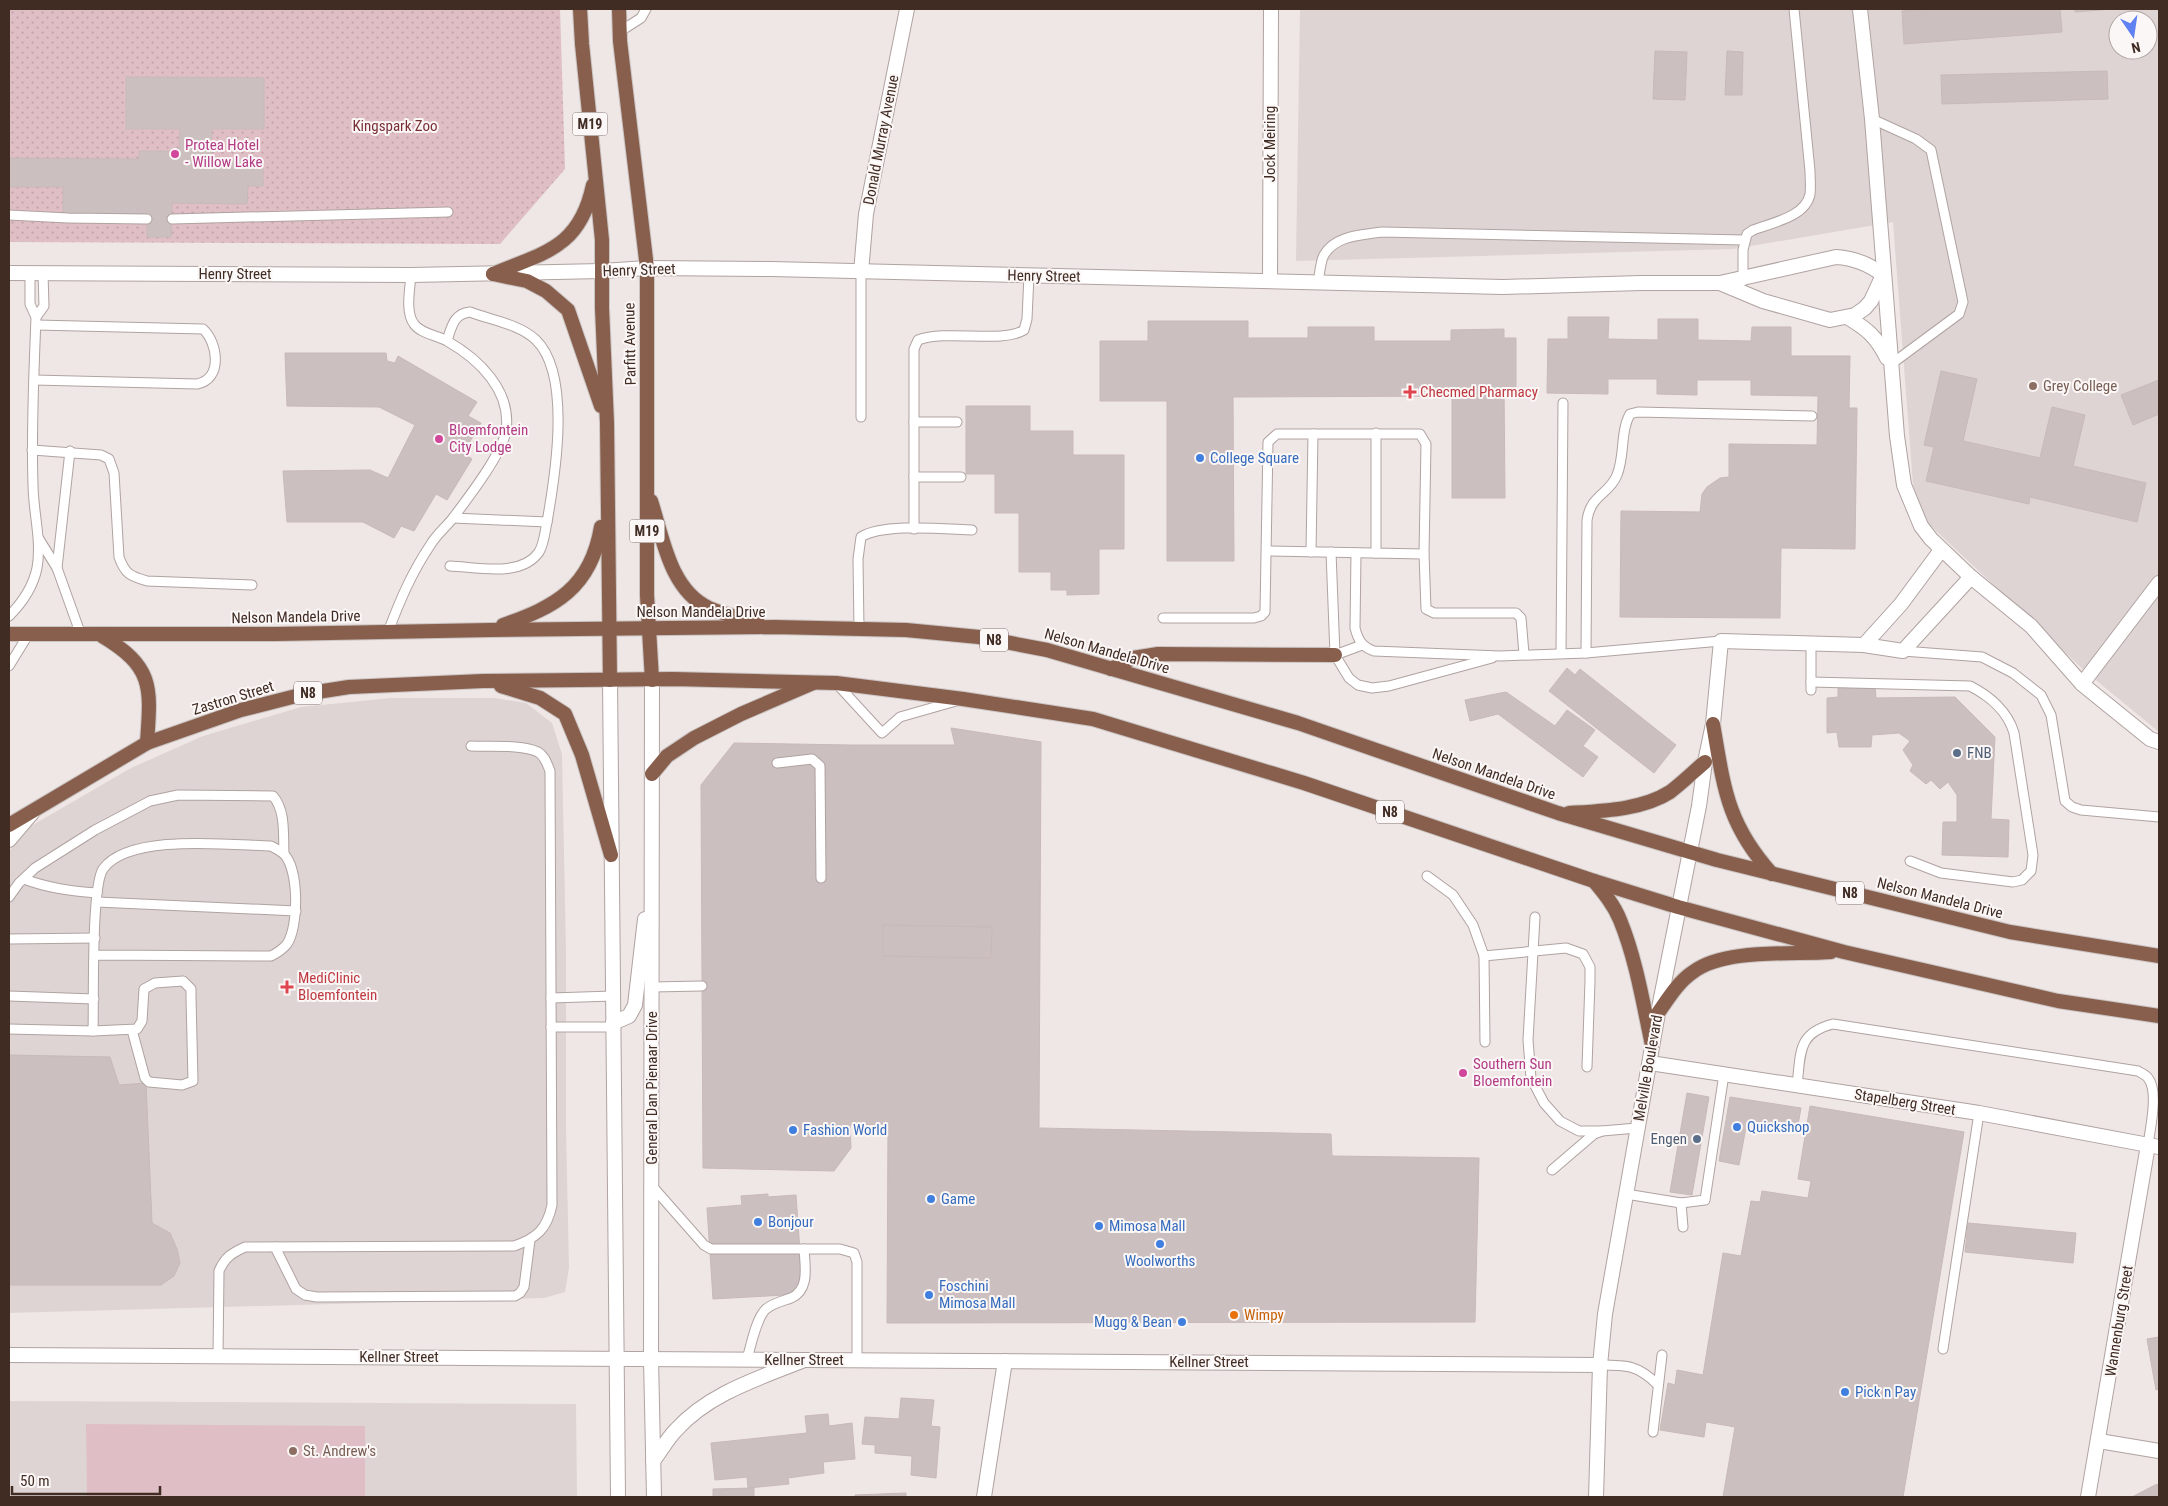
<svg xmlns="http://www.w3.org/2000/svg" width="2168" height="1506" font-family="'Roboto Condensed',sans-serif">
	<defs>
		<pattern id="park-dots" width="8" height="8" patternUnits="userSpaceOnUse" patternTransform="scale(1.25)"><rect width="8" height="8" fill="#dfbfc5"/><path d="M2 2h.1M6 6h.1" fill="none" stroke="#c1a4a9" stroke-width="1.8" stroke-linecap="round"/></pattern>
	</defs>
	<rect width="100%" height="100%" fill="#efe6e6"/>
	<g fill="#ded4d4" fill-rule="evenodd">
		<path d="M1300,9h859v723l-73,-60 -171,-161 -22,-289 -160,27 -437,12zM2118,20h30v30h-30z"/>
		<polygon points="391,698 495,698 526,703 552,723 562,754 566,954 566,1130 569,1268 565,1292 544,1298 9,1313 9,851 31,826 131,768 203,736 301,707"/>
		<polygon points="9,1401 576,1404 577,1497 9,1497"/>
	</g>
	<polygon fill="#dfbfc5" points="86,1424 365,1426 365,1497 87,1497"/>
	<polygon fill="url(#park-dots)" points="9,9 560,9 565,169 500,244 9,242"/>
	<g fill="#ccbfbf" stroke="#c8bab8">
		<polygon points="1934,9 2060,9 2062,32 1904,44 1902,11"/>
		<polygon points="2075,9 2113,9 2075,12"/>
		<polygon points="1655,51 1687,52 1685,100 1653,99"/>
		<polygon points="1727,51 1743,52 1742,95 1725,95"/>
		<polygon points="2107,71 2108,99 1942,104 1941,75"/>
		<polygon points="126,77 264,78 264,129 212,129 211,160 263,160 263,186 248,186 247,204 172,203 171,237 147,237 147,215 63,214 63,187 9,187 9,158 139,159 139,151 179,151 180,129 126,129"/>
		<polygon points="1568,317 1609,317 1608,339 1658,340 1658,319 1698,319 1698,340 1751,341 1752,327 1791,327 1791,356 1850,356 1849,408 1857,408 1855,549 1781,548 1780,618 1620,617 1621,511 1700,512 1702,494 1707,487 1720,478 1729,477 1729,444 1817,445 1818,396 1751,395 1751,380 1697,380 1697,395 1657,394 1657,379 1608,379 1608,394 1547,393 1548,339 1568,339"/>
		<polygon points="1148,321 1248,321 1248,338 1308,338 1308,327 1374,327 1374,341 1451,341 1451,330 1504,329 1504,338 1516,338 1516,387 1504,387 1505,498 1452,498 1452,396 1233,397 1234,561 1167,561 1167,401 1100,401 1100,341 1148,341"/>
		<polygon points="285,353 386,353 387,361 395,363 398,356 477,402 468,416 481,423 463,453 472,459 447,500 436,494 414,531 401,526 394,538 363,522 287,522 283,471 370,470 388,478 415,425 379,407 287,406"/>
		<polygon points="1941,371 1977,379 1963,441 2040,458 2052,407 2085,415 2073,466 2146,483 2137,522 2030,497 2029,504 1926,481 1934,447 1924,445"/>
		<polygon points="2159,380 2159,414 2133,425 2121,395"/>
		<polygon points="966,406 1030,406 1030,431 1073,431 1073,455 1124,455 1124,549 1099,549 1099,594 1067,595 1067,590 1051,590 1051,572 1019,572 1019,513 995,513 995,474 966,474"/>
		<polygon points="1567,668 1575,675 1580,669 1676,745 1654,773 1549,691"/>
		<polygon points="1838,684 1875,685 1876,698 1955,697 1995,737 1991,819 2009,820 2008,857 1942,855 1943,822 1957,822 1957,795 1948,782 1940,789 1931,780 1926,784 1910,771 1913,765 1903,750 1910,741 1899,733 1872,735 1871,747 1839,747 1837,732 1827,733 1827,698 1838,697"/>
		<polygon points="1506,692 1555,726 1567,710 1595,730 1583,746 1598,757 1583,777 1498,714 1470,721 1465,700"/>
		<polygon points="951,728 1041,742 1039,1128 1331,1134 1332,1156 1479,1158 1475,1322 887,1323 888,1124 850,1125 851,1148 834,1171 703,1168 701,785 734,743 851,745 955,745"/>
		<polygon points="883,925 992,927 991,958 883,956"/>
		<polygon points="9,1055 110,1057 119,1085 146,1083 152,1223 170,1233 177,1249 180,1263 174,1276 161,1285 9,1285"/>
		<polygon points="1687,1093 1709,1097 1692,1195 1670,1192"/>
		<polygon points="1730,1097 1801,1108 1797,1130 1747,1122 1739,1165 1719,1161"/>
		<polygon points="1810,1106 1964,1132 1903,1497 1723,1497 1735,1427 1706,1422 1704,1437 1660,1430 1668,1383 1675,1385 1677,1370 1703,1375 1723,1253 1741,1256 1751,1201 1760,1202 1762,1191 1808,1198 1811,1181 1798,1179"/>
		<polygon points="768,1194 768,1197 796,1195 803,1294 713,1299 707,1208 742,1205 741,1196"/>
		<polygon points="1968,1223 2076,1233 2073,1263 1965,1252"/>
		<polygon points="2159,1337 2159,1389 2156,1390 2147,1339"/>
		<polygon points="901,1398 934,1400 931,1426 940,1427 936,1478 911,1475 912,1456 875,1453 875,1445 862,1444 865,1417 899,1419"/>
		<polygon points="828,1414 829,1426 852,1423 855,1459 823,1462 824,1473 788,1478 789,1484 748,1488 747,1477 715,1480 711,1443 807,1433 805,1416"/>
		<polygon points="2157,1484 2159,1488 2159,1497 2132,1497"/>
		<polygon points="754,1488 754,1497 713,1497 713,1489"/>
		<polygon points="906,1493 906,1497 855,1497 855,1495"/>
	</g>
	<g fill="none" stroke-linecap="round" stroke-linejoin="round">
		<defs>
			<g id="service">
				<polyline points="619,32 641,18 646,9"/>
				<polyline points="1872,119 1916,139 1931,150 1963,302 1959,314 1890,365"/>
				<polyline points="9,215 68,218 147,219"/>
				<polyline points="172,219 448,212"/>
				<polyline points="861,272 861,417"/>
				<path d="M1743,281v-31l4,-16 6,-4c18,-7 53,-13 57,-36 1,-7 0,-15 0,-23l-16,-162"/>
				<path d="M1318,282c2,-8 2,-20 6,-27 11,-20 39,-20 58,-23l362,8"/>
				<polyline points="36,317 44,306 43,273"/>
				<path d="M447,340c5,-13 6,-26 23,-28 21,8 49,12 66,28 36,35 19,137 11,182l-94,-4"/>
				<path d="M34,380l163,4c26,-5 21,-41 6,-55l-167,-4"/>
				<polyline points="914,422 957,422"/>
				<path d="M32,450l69,5 8,4 5,14 5,84c6,17 11,19 28,24l105,4"/>
				<polyline points="914,477 961,477"/>
				<path d="M914,529v-180l4,-9c30,-11 83,4 106,-10l3,-11 2,-44"/>
				<polyline points="39,539 57,568 81,635"/>
				<polyline points="1267,551 1424,554"/>
				<polyline points="1311,552 1313,434"/>
				<polyline points="1331,552 1335,655 1349,678 1358,685 1372,688 1389,686 1492,658"/>
				<path d="M1356,553l-1,75c3,12 7,19 19,23l126,5 86,-3 135,-12"/>
				<polyline points="1376,553 1376,433"/>
				<path d="M450,566c27,1 71,12 89,-14 5,-8 6,-21 8,-30"/>
				<polyline points="57,568 70,451"/>
				<path d="M9,616c14,-14 24,-29 28,-48 5,-28 -4,-56 -4,-84 -2,-55 1,-111 3,-167l-6,-13v-31"/>
				<polyline points="1163,618 1254,618 1261,616 1265,612 1268,442 1277,434 1420,434 1426,444 1424,554 1426,609 1434,613 1516,613 1521,618 1524,654"/>
				<path d="M859,629l-1,-70 3,-22c22,-14 83,-8 111,-7"/>
				<path d="M388,632c12,-32 24,-60 43,-88 6,-10 15,-17 22,-26 15,-20 49,-64 53,-87 6,-40 -27,-72 -59,-90 -10,-6 -26,-7 -33,-17 -9,-12 -4,-35 -3,-49"/>
				<polyline points="1903,651 1982,657 2013,673 2041,695 2051,715 2065,801 2072,807 2081,810 2159,817"/>
				<polyline points="1561,653 1563,403"/>
				<path d="M1586,653l1,-133c4,-26 22,-25 30,-45 8,-19 3,-43 13,-61l8,-2 174,4"/>
				<polyline points="1335,655 1362,645"/>
				<polyline points="9,666 28,635"/>
				<path d="M1811,682l159,4c20,10 38,26 44,47l19,122 -2,16 -9,9 -9,2 -72,-9 -31,-12"/>
				<polyline points="836,683 882,733 900,717 956,701"/>
				<polyline points="1811,690 1811,643"/>
				<polyline points="777,763 812,759 820,766 821,878"/>
				<polyline points="1427,876 1453,895 1473,925 1484,956 1485,1042"/>
				<path d="M24,879c24,9 46,12 73,14"/>
				<path d="M9,897l10,-14 16,-15 60,-38 55,-29 28,-6 95,1c13,15 10,39 11,58"/>
				<polyline points="97,902 296,911"/>
				<polyline points="1535,917 1528,1040 1531,1078 1544,1103 1560,1121 1579,1131 1602,1131"/>
				<polyline points="9,939 95,938"/>
				<polyline points="1484,956 1566,948 1583,954 1590,967 1590,981 1587,1067"/>
				<polyline points="652,987 702,986"/>
				<polyline points="9,996 94,999"/>
				<polyline points="551,998 613,996"/>
				<polyline points="551,1027 613,1027"/>
				<path d="M9,1029l84,2c1,-27 -2,-144 10,-162 26,-36 127,-24 168,-23 4,2 9,5 13,8 15,16 15,72 3,90 -4,5 -10,9 -16,12l-176,-1"/>
				<polyline points="93,1031 137,1029 142,1021 144,989 155,983 183,981 191,989 191,997 193,1081 182,1085 149,1082 145,1078 132,1030"/>
				<path d="M1797,1085c4,-32 0,-52 36,-61l305,47c3,2 8,4 10,7 11,13 2,51 0,67"/>
				<polyline points="1552,1170 1594,1134 1602,1131 1637,1128"/>
				<polyline points="652,1186 704,1245 711,1249 840,1249 854,1253 857,1262 857,1360"/>
				<polyline points="1626,1194 1681,1203 1683,1227"/>
				<polyline points="1681,1203 1705,1200 1724,1074"/>
				<polyline points="275,1247 296,1289 305,1295 317,1297 515,1296 520,1293 524,1287 530,1240"/>
				<polyline points="1943,1349 1979,1113"/>
				<path d="M218,1356l1,-85c6,-14 13,-18 26,-24l269,-1c23,-8 33,-17 38,-41l-2,-434c-3,-7 -5,-15 -12,-19 -16,-8 -49,-5 -67,-6"/>
				<path d="M747,1359c4,-13 9,-41 19,-50 7,-6 17,-8 25,-11 19,-8 14,-32 13,-49"/>
				<path d="M1600,1365c27,0 38,0 58,20"/>
				<polyline points="1653,1432 1662,1355"/>
			</g>
			<g id="minor">
				<polyline points="1860,9 1872,119 1897,436 1904,485 1921,526 1931,539 1971,577 2031,626 2082,684 2150,739 2159,742"/>
				<path d="M602,271l45,-3 124,1 732,18 138,-4h79l116,-26c18,1 33,7 47,18"/>
				<polyline points="861,272 866,214 907,9"/>
				<polyline points="1270,280 1271,9"/>
				<polyline points="1720,283 1763,301 1830,320 1855,315 1865,308 1871,301 1883,275"/>
				<path d="M1847,317c20,12 29,19 40,41"/>
				<polyline points="1864,645 1901,604 1941,550"/>
				<polyline points="2082,684 2159,583"/>
				<polyline points="9,840 32,813"/>
				<polyline points="1650,1063 1979,1113 2159,1147"/>
				<polyline points="9,1355 1600,1365"/>
				<polyline points="2099,1441 2159,1451"/>
				<polyline points="984,1497 1005,1361"/>
				<polyline points="1596,1497 1600,1365 1605,1314 1658,1013 1699,806 1705,762 1713,724 1721,641 1864,645 1903,651 1971,577"/>
				<polyline points="2088,1497 2148,1145"/>
			</g>
			<g id="tertiary">
				<polyline points="9,273 411,275 602,271"/>
				<polyline points="610,680 618,1497"/>
				<polyline points="652,680 651,1359 654,1497"/>
				<polyline points="613,1023 629,1016 635,1005 645,919"/>
				<path d="M653,1461c8,-10 14,-22 23,-31 33,-37 84,-52 128,-70"/>
			</g>
			<g id="trunk">
				<polyline points="580,9 582,44 602,240 602,308 607,423 610,680"/>
				<polyline points="619,9 620,41 647,268 647,595 652,680"/>
				<polyline points="493,274 527,281 546,291 568,310 601,406"/>
				<path d="M493,274c53,-22 87,-27 100,-89"/>
				<path d="M651,501c12,37 19,89 58,107 16,7 33,10 49,15"/>
				<path d="M503,625c52,-18 88,-37 98,-98"/>
				<polyline points="9,634 276,634 490,630 774,627 906,630 979,637 1047,650 1298,723 1558,813 1717,860 2010,932 2159,956"/>
				<path d="M102,636c52,31 49,51 45,107"/>
				<polyline points="1111,669 1133,658 1158,654 1335,655"/>
				<polyline points="501,686 540,698 565,714 582,755 611,855"/>
				<path d="M1713,724c11,64 14,100 59,150"/>
				<polyline points="652,774 667,756 694,738 741,714 813,683"/>
				<path d="M1569,813c32,-2 73,-3 101,-21 12,-9 23,-20 35,-30"/>
				<polyline points="9,825 147,743 241,710 304,694 349,687 483,681 673,679 836,683 963,699 1093,719 1304,783 1594,881 1678,907 1844,952 2058,1001 2159,1016"/>
				<path d="M1594,881c10,12 20,24 26,39 16,39 23,83 32,125"/>
				<path d="M1658,1013c10,-14 20,-31 35,-41 32,-24 99,-17 138,-20"/>
			</g>
		</defs>
		<use href="#service" stroke="#b0a3a0" stroke-width="11"/>
		<use href="#minor" stroke="#b0a3a0" stroke-width="16"/>
		<use href="#tertiary" stroke="#b0a3a0" stroke-width="16"/>
		<use href="#trunk" stroke="#cac4c2" stroke-width="16"/>
		<use href="#service" stroke="#fff" stroke-width="9"/>
		<use href="#minor" stroke="#fff" stroke-width="14"/>
		<use href="#tertiary" stroke="#fff" stroke-width="14"/>
		<use href="#trunk" stroke="#885f4d" stroke-width="14"/>
	</g>
	<g fill="#d1479c" stroke="#fbf7f6" stroke-width="2">
		<circle cx="175" cy="154" r="5"/>
		<circle cx="439" cy="439" r="5"/>
		<circle cx="1463" cy="1073" r="5"/>
	</g>
	<g fill="#8d6e63" stroke="#fbf7f6" stroke-width="2">
		<circle cx="2033" cy="386" r="5"/>
		<circle cx="293" cy="1451" r="5"/>
	</g>
	<g fill="#e0444e" stroke="#fbf7f6" stroke-width="2">
		<path d="M1407.5 384.5h5v5h5v5h-5v5h-5v-5h-5v-5h5z"/>
		<path d="M284.5 979.5h5v5h5v5h-5v5h-5v-5h-5v-5h5z"/>
	</g>
	<g fill="#3f7fe0" stroke="#fbf7f6" stroke-width="2">
		<circle cx="1200" cy="458" r="5"/>
		<circle cx="1737" cy="1127" r="5"/>
		<circle cx="793" cy="1130" r="5"/>
		<circle cx="931" cy="1199" r="5"/>
		<circle cx="758" cy="1222" r="5"/>
		<circle cx="1099" cy="1226" r="5"/>
		<circle cx="1160" cy="1244" r="5"/>
		<circle cx="929" cy="1295" r="5"/>
		<circle cx="1182" cy="1322" r="5"/>
		<circle cx="1845" cy="1392" r="5"/>
	</g>
	<g fill="#5c6f8a" stroke="#fbf7f6" stroke-width="2">
		<circle cx="1957" cy="753" r="5"/>
		<circle cx="1697" cy="1139" r="5"/>
	</g>
	<circle fill="#e8710a" stroke="#fbf7f6" stroke-width="2" cx="1234" cy="1315" r="5"/>
	<g text-anchor="middle" dominant-baseline="central" stroke-width="4" stroke-linejoin="round" paint-order="stroke">
		<g fill="#fbf7f6" stroke="#796963" stroke-width="1">
			<rect x="572.5" y="112.5" width="35" height="23" rx="4"/>
			<rect x="629.5" y="519.5" width="35" height="23" rx="4"/>
			<rect x="980" y="628.5" width="28" height="23" rx="4"/>
			<rect x="294" y="681.5" width="28" height="23" rx="4"/>
			<rect x="1376" y="800.5" width="28" height="23" rx="4"/>
			<rect x="1836" y="881.5" width="28" height="23" rx="4"/>
		</g>
		<g font-size="14" font-weight="bold" fill="#412c24">
			<text x="590" y="124">M19</text>
			<text x="647" y="531">M19</text>
			<text x="994" y="640">N8</text>
			<text x="308" y="693">N8</text>
			<text x="1390" y="812">N8</text>
			<text x="1850" y="893">N8</text>
		</g>
		<g font-size="15" fill="#782e34" stroke="#fbf7f6">
			<text x="395" y="126">Kingspark Zoo</text>
		</g>
		<g font-size="15" fill="#412c24" stroke="#fbf7f6">
			<text transform="translate(881 140) rotate(-79)">Donald Murray Avenue</text>
			<text transform="translate(1270 144) rotate(-90)">Jock Meiring</text>
			<text transform="translate(639 270) rotate(-2)">Henry Street</text>
			<text x="235" y="274">Henry Street</text>
			<text transform="translate(1044 276) rotate(1)">Henry Street</text>
			<text transform="translate(630 344) rotate(-91)">Parfitt Avenue</text>
			<text x="701" y="612">Nelson Mandela Drive</text>
			<text transform="translate(296 617) rotate(-1)">Nelson Mandela Drive</text>
			<text transform="translate(1107 651) rotate(16)">Nelson Mandela Drive</text>
			<text transform="translate(233 698) rotate(-17)">Zastron Street</text>
			<text transform="translate(1494 774) rotate(19)">Nelson Mandela Drive</text>
			<text transform="translate(1940 898) rotate(14)">Nelson Mandela Drive</text>
			<text transform="translate(1648 1068) rotate(-80)">Melville Boulevard</text>
			<text transform="translate(652 1088) rotate(-90)">General Dan Pienaar Drive</text>
			<text transform="translate(1905 1102) rotate(9)">Stapelberg Street</text>
			<text transform="translate(2119 1321) rotate(-81)">Wannenburg Street</text>
			<text x="399" y="1357">Kellner Street</text>
			<text x="804" y="1360">Kellner Street</text>
			<text x="1209" y="1362">Kellner Street</text>
		</g>
		<g font-size="15" fill="#b23c85" stroke="#fbf7f6" text-anchor="start">
			<text x="185" y="145">Protea Hotel<tspan x="185" dy="17">- Willow Lake</tspan></text>
			<text x="449" y="430">Bloemfontein<tspan x="449" dy="17">City Lodge</tspan></text>
			<text x="1473" y="1064">Southern Sun<tspan x="1473" dy="17">Bloemfontein</tspan></text>
		</g>
		<g font-size="15" fill="#785e54" stroke="#fbf7f6" text-anchor="start">
			<text x="2043" y="386">Grey College</text>
			<text x="303" y="1451">St. Andrew's</text>
		</g>
		<g font-size="15" fill="#be3a42" stroke="#fbf7f6" text-anchor="start">
			<text x="1420" y="392">Checmed Pharmacy</text>
			<text x="298" y="978">MediClinic<tspan x="298" dy="17">Bloemfontein</tspan></text>
		</g>
		<g font-size="15" fill="#366cbe" stroke="#fbf7f6" text-anchor="start">
			<text x="1210" y="458">College Square</text>
			<text x="1747" y="1127">Quickshop</text>
			<text x="803" y="1130">Fashion World</text>
			<text x="941" y="1199">Game</text>
			<text x="768" y="1222">Bonjour</text>
			<text x="1109" y="1226">Mimosa Mall</text>
			<text x="1160" y="1261" text-anchor="middle">Woolworths</text>
			<text x="939" y="1286">Foschini<tspan x="939" dy="17">Mimosa Mall</tspan></text>
			<text x="1172" y="1322" text-anchor="end">Mugg &amp; Bean</text>
			<text x="1855" y="1392">Pick n Pay</text>
		</g>
		<g font-size="15" fill="#4e5e75" stroke="#fbf7f6" text-anchor="start">
			<text x="1967" y="753">FNB</text>
			<text x="1687" y="1139" text-anchor="end">Engen</text>
		</g>
		<g font-size="15" fill="#c56008" stroke="#fbf7f6" text-anchor="start">
			<text x="1244" y="1315">Wimpy</text>
		</g>
	</g>
	<rect width="2168" height="1506" fill="none" stroke="#412c24" stroke-width="20"/>
	<g transform="translate(2133 35) rotate(167)"><circle r="24" fill="#fbf7f6" stroke="#b1a6a2"/>
	<path d="M0-4L9 19L0 12L-9 19Z" fill="#6081f2"/>
	<text y="-8" font-size="14" font-weight="bold" text-anchor="middle" fill="#412c24">N</text>
	</g>
	<path d="M12 1486v8h148v-8" fill="none" stroke="#412c24" stroke-width="2.5"/>
	<text x="20" y="1486" font-size="15" fill="#412c24" stroke="#fbf7f6" stroke-width="4" paint-order="stroke">50 m</text>
</svg>
